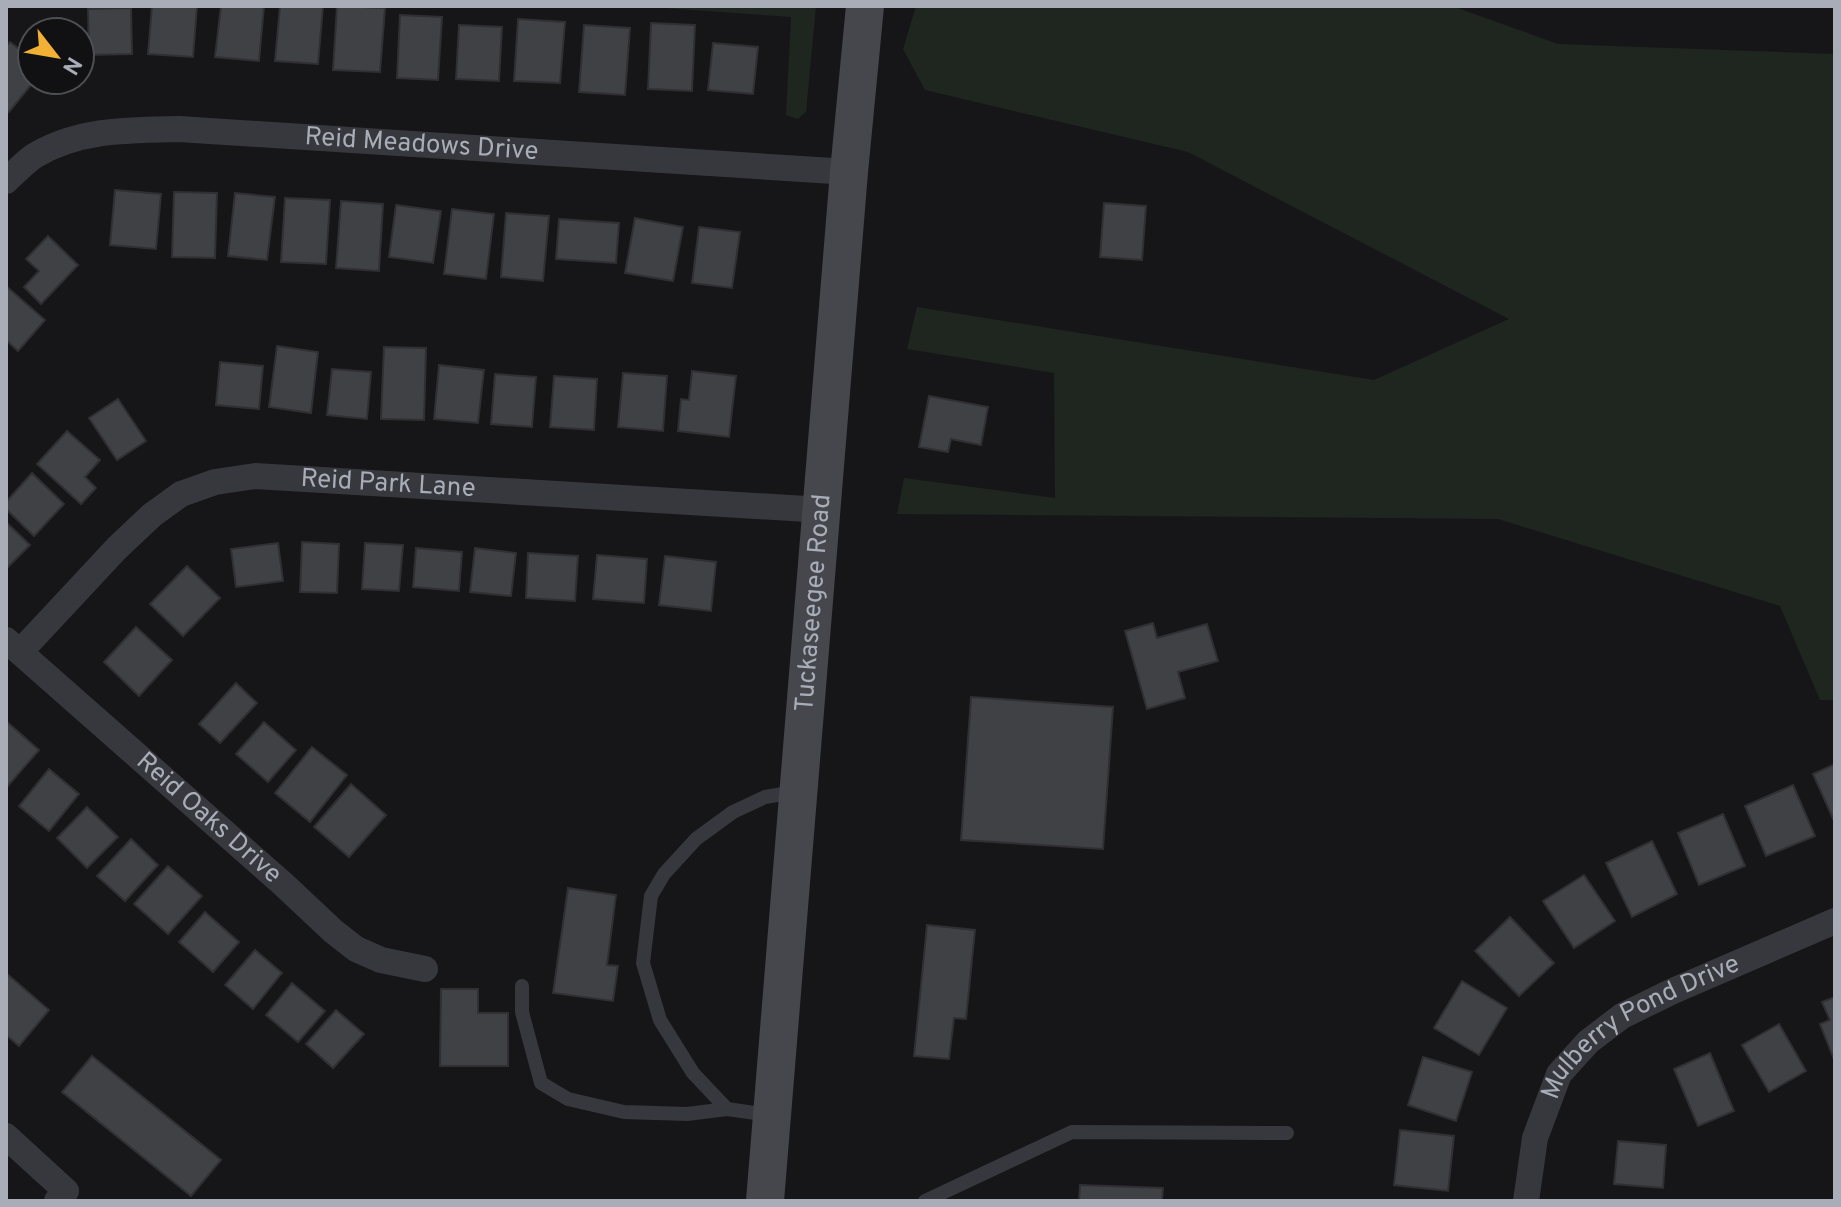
<svg xmlns="http://www.w3.org/2000/svg" width="1841" height="1207" font-family="Overpass,sans-serif">
	<rect width="100%" height="100%" fill="#161618"/>
	<g fill="#1e261f">
		<polygon points="636,6 816,6 806,112 798,119 786,115 791,17"/>
		<polygon points="916,6 1452,6 1558,44 1835,54 1835,700 1820,700 1780,606 1498,519 897,514 904,478 1055,498 1054,373 907,349 917,307 1374,380 1509,319 1188,152 925,90 903,49"/>
	</g>
	<g fill="#404145" stroke="#303034" stroke-width="2">
		<polygon points="152,6 197,6 193,57 148,54"/>
		<polygon points="221,6 264,6 259,61 215,57"/>
		<polygon points="280,6 323,6 318,64 275,61"/>
		<polygon points="337,6 385,8 380,72 333,70"/>
		<polygon points="131,8 132,54 89,55 88,9"/>
		<polygon points="400,15 442,17 438,80 397,78"/>
		<polygon points="518,19 565,22 560,83 514,81"/>
		<polygon points="651,23 695,25 692,91 648,89"/>
		<polygon points="459,25 502,27 499,81 456,79"/>
		<polygon points="584,25 630,28 625,95 579,92"/>
		<polygon points="10,42 32,59 32,80 35,80 9,112 6,110 6,46"/>
		<polygon points="713,43 758,47 753,94 708,90"/>
		<polygon points="115,190 161,194 156,249 110,245"/>
		<polygon points="174,192 217,193 215,258 172,257"/>
		<polygon points="235,193 275,197 267,260 228,256"/>
		<polygon points="285,198 330,200 326,264 281,262"/>
		<polygon points="341,201 383,204 379,271 336,268"/>
		<polygon points="1104,203 1146,206 1142,260 1100,257"/>
		<polygon points="396,205 441,211 433,263 389,257"/>
		<polygon points="452,209 494,214 486,279 444,274"/>
		<polygon points="506,213 549,216 543,281 501,277"/>
		<polygon points="635,218 683,227 673,281 625,273"/>
		<polygon points="559,219 619,223 616,263 556,259"/>
		<polygon points="699,227 740,232 732,288 692,283"/>
		<polygon points="48,236 78,265 41,304 24,287 39,271 26,259"/>
		<polygon points="6,286 45,320 18,351 6,340"/>
		<polygon points="277,346 318,352 311,413 269,407"/>
		<polygon points="384,347 426,348 424,420 381,419"/>
		<polygon points="220,362 263,366 259,409 216,405"/>
		<polygon points="439,365 484,370 478,423 434,419"/>
		<polygon points="332,369 371,372 367,419 327,415"/>
		<polygon points="692,371 736,376 729,437 678,431 681,399 689,400"/>
		<polygon points="623,373 667,376 663,431 618,427"/>
		<polygon points="495,374 536,377 532,427 491,424"/>
		<polygon points="554,376 597,379 594,430 550,427"/>
		<polygon points="929,396 988,407 981,445 951,439 948,452 919,447"/>
		<polygon points="118,399 146,441 117,460 89,418"/>
		<polygon points="67,431 100,460 85,477 96,488 81,504 37,464"/>
		<polygon points="32,473 64,504 34,536 6,509 6,502"/>
		<polygon points="6,522 30,545 6,569"/>
		<polygon points="302,542 339,544 337,593 300,592"/>
		<polygon points="278,543 283,581 236,587 231,549"/>
		<polygon points="365,543 403,545 399,591 362,589"/>
		<polygon points="416,548 462,552 459,591 413,587"/>
		<polygon points="475,548 516,553 511,596 470,592"/>
		<polygon points="528,553 578,556 575,601 526,598"/>
		<polygon points="597,555 647,559 644,603 593,599"/>
		<polygon points="665,556 716,562 711,611 659,605"/>
		<polygon points="187,566 220,598 183,636 150,604"/>
		<polygon points="1153,623 1157,638 1207,624 1218,661 1178,672 1185,698 1147,709 1125,631"/>
		<polygon points="136,627 172,660 139,696 104,662"/>
		<polygon points="236,683 257,703 220,743 199,724"/>
		<polygon points="971,697 1113,707 1103,849 961,840"/>
		<polygon points="6,721 39,750 6,788"/>
		<polygon points="264,722 296,750 268,782 236,754"/>
		<polygon points="312,747 347,775 310,822 275,793"/>
		<polygon points="1835,764 1835,823 1813,774"/>
		<polygon points="49,769 79,794 49,831 19,806"/>
		<polygon points="351,784 386,815 349,857 314,827"/>
		<polygon points="1793,785 1815,836 1766,856 1745,806"/>
		<polygon points="87,807 118,837 87,868 57,838"/>
		<polygon points="1723,814 1745,866 1699,885 1678,833"/>
		<polygon points="131,839 158,865 125,901 97,876"/>
		<polygon points="1652,841 1677,894 1632,917 1606,863"/>
		<polygon points="168,866 202,896 168,934 134,904"/>
		<polygon points="1584,875 1615,921 1574,948 1543,901"/>
		<polygon points="568,888 616,895 607,965 618,966 613,1001 553,993"/>
		<polygon points="205,912 239,942 213,972 179,942"/>
		<polygon points="1510,917 1554,963 1519,996 1475,951"/>
		<polygon points="927,925 975,930 966,1019 954,1018 949,1059 914,1056"/>
		<polygon points="255,950 282,973 253,1009 225,985"/>
		<polygon points="6,973 49,1010 19,1046 6,1035"/>
		<polygon points="1462,981 1507,1008 1479,1055 1434,1028"/>
		<polygon points="292,983 325,1011 298,1042 266,1015"/>
		<polygon points="441,989 478,989 478,1013 508,1013 508,1066 440,1066"/>
		<polygon points="1835,997 1835,1062 1820,1024 1830,1020 1822,1002"/>
		<polygon points="336,1010 364,1034 333,1068 306,1044"/>
		<polygon points="1779,1024 1806,1071 1769,1092 1742,1045"/>
		<polygon points="1710,1053 1734,1111 1698,1126 1674,1069"/>
		<polygon points="92,1056 221,1160 191,1196 62,1092"/>
		<polygon points="1423,1057 1472,1072 1456,1121 1408,1105"/>
		<polygon points="1400,1130 1454,1136 1448,1191 1394,1185"/>
		<polygon points="1618,1141 1666,1145 1663,1188 1614,1184"/>
		<polygon points="1080,1185 1163,1188 1162,1201 1079,1201"/>
	</g>
	<g fill="none" stroke-linecap="round" stroke-linejoin="round">
		<g stroke="#37383d" stroke-width="14">
			<polyline points="522,986 522,1012 541,1083 568,1099 624,1112 687,1114 727,1109 769,1115"/>
			<polyline points="727,1109 693,1073 660,1020 643,963 651,896 664,874 696,839 733,812 765,797 795,792"/>
			<polyline points="925,1201 1072,1132 1287,1133"/>
		</g>
		<g stroke="#37383d" stroke-width="26">
			<path id="s1" d="M6,181c9,-8 18,-18 28,-25 45,-27 95,-26 145,-27l670,43"/>
			<path id="s2" d="M6,640l277,244 50,47 23,18 25,11 44,9"/>
			<path id="s3" d="M20,652l97,-104 35,-33 29,-21 34,-12 40,-6 568,34"/>
			<polyline points="6,1136 66,1191 57,1201"/>
			<path id="s4" d="M1526,1201l9,-63 24,-64 29,-32 34,-26 51,-25 162,-70"/>
		</g>
		<path stroke="#45474d" stroke-width="38" id="s5" d="M765,1201l84,-1029 16,-166"/>
	</g>
	<g text-anchor="middle" dominant-baseline="central" stroke-width="7" stroke-linejoin="round" paint-order="stroke">
		<g font-size="26" fill="#a8adb8" stroke="#111113">
			<text stroke="none"><textPath href="#s1" startOffset="430">Reid Meadows Drive</textPath></text>
			<text stroke="none"><textPath href="#s3" startOffset="436">Reid Park Lane</textPath></text>
			<text stroke="none"><textPath href="#s5" startOffset="600">Tuckaseegee Road</textPath></text>
			<text stroke="none"><textPath href="#s2" startOffset="270">Reid Oaks Drive</textPath></text>
			<text stroke="none"><textPath href="#s4" startOffset="226">Mulberry Pond Drive</textPath></text>
		</g>
	</g>
	<rect width="1841" height="1207" fill="none" stroke="#a8adb8" stroke-width="16"/>
	<g transform="translate(56 56) rotate(121)"><circle r="38" fill="#111113" stroke="#4d4f55" stroke-width="2"/>
	<path d="M0-6L14 30L0 20L-14 30Z" fill="#f2b134"/>
	<text y="-12" font-size="22" font-weight="bold" text-anchor="middle" fill="#a8adb8">N</text>
	</g>
</svg>
